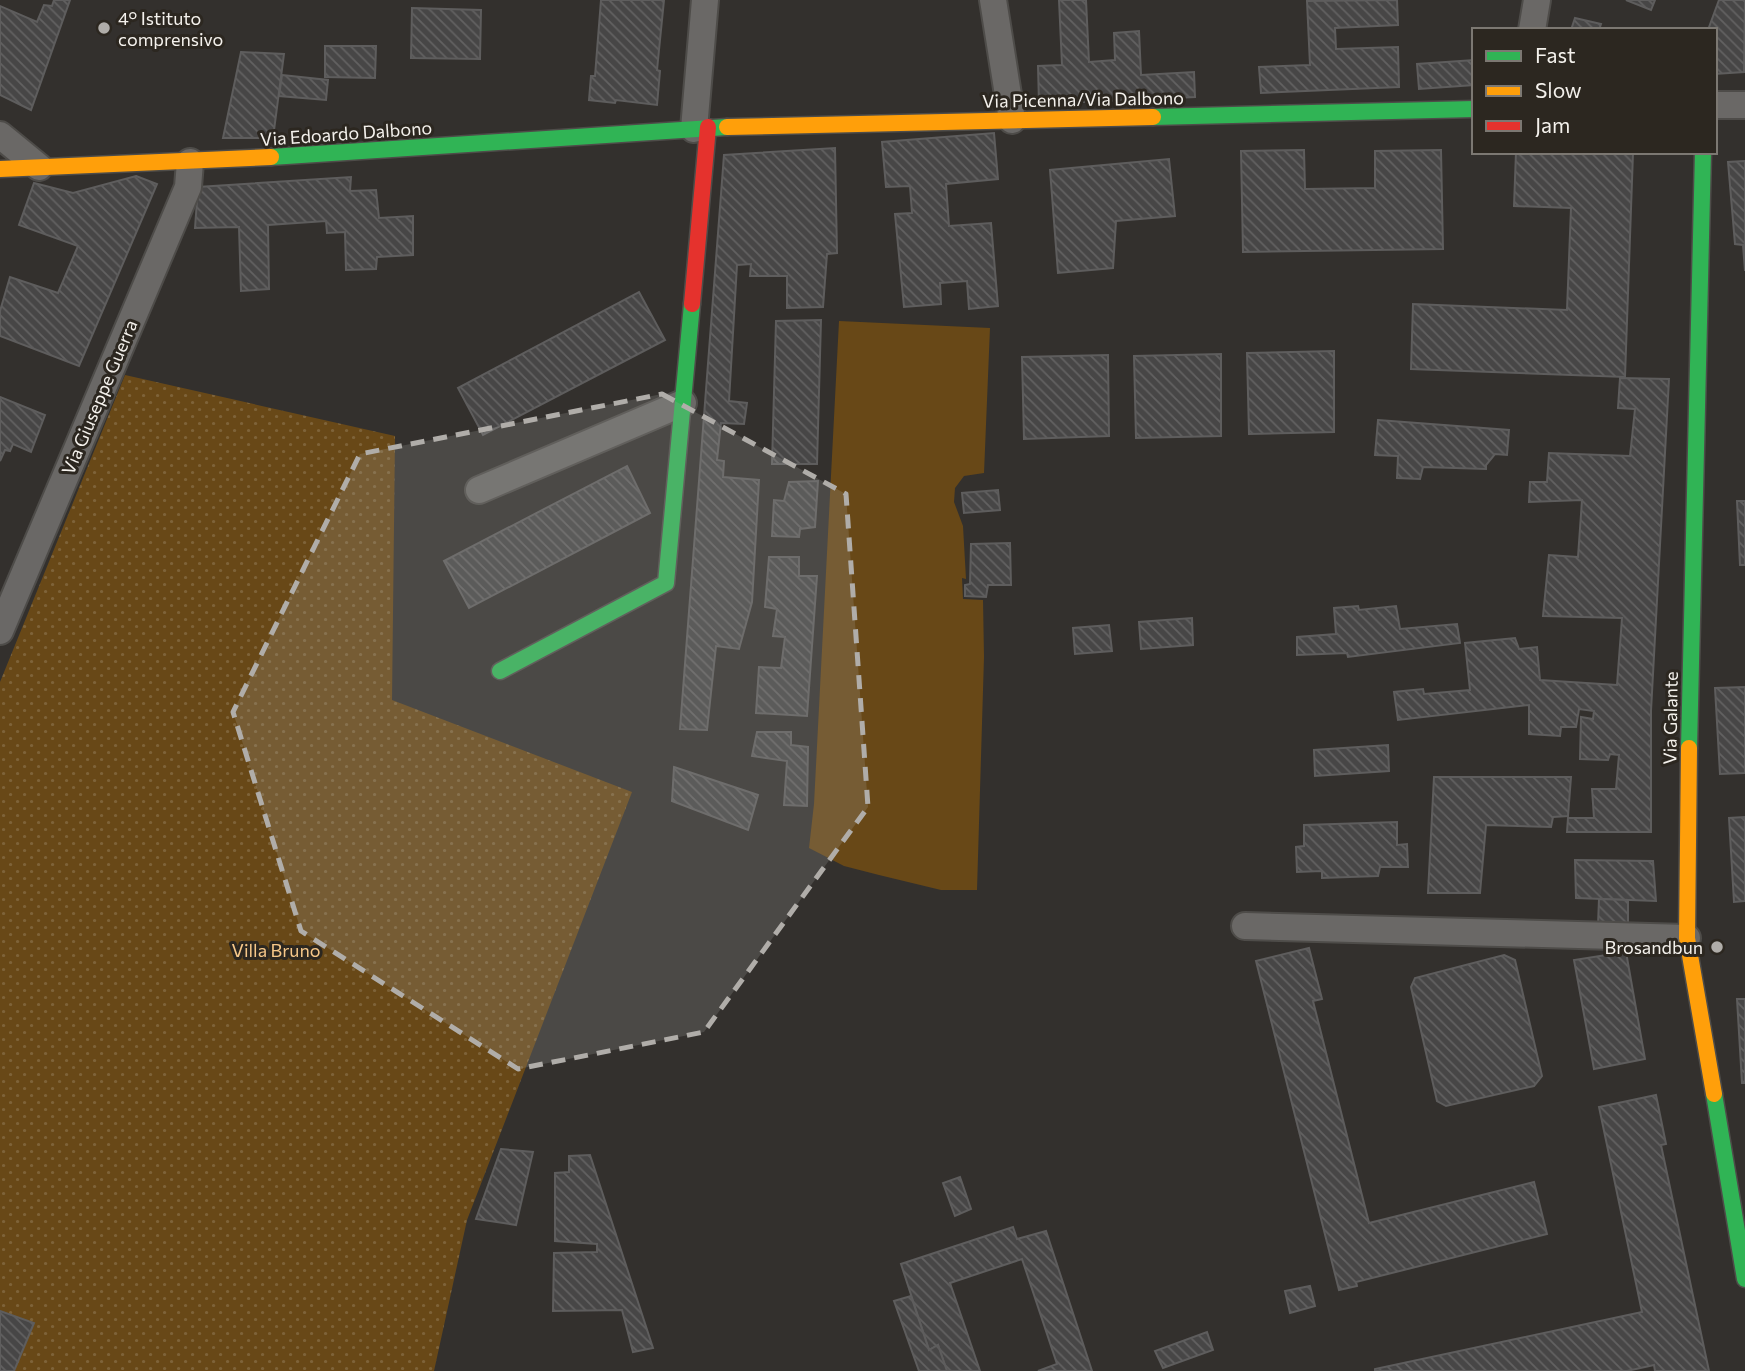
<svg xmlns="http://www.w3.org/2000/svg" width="1745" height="1371" font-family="Commissioner,sans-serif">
	<defs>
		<pattern id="park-dots" width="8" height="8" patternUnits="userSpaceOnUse" patternTransform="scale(1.75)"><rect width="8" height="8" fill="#684817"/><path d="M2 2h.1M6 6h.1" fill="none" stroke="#7e6339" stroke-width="1.8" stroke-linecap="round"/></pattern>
		<pattern id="building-back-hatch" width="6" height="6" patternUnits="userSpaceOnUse" patternTransform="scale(1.75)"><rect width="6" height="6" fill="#474646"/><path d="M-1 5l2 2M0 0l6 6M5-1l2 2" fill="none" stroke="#626161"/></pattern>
	</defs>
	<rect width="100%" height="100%" fill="#33302d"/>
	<polygon fill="#684817" points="839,321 990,328 984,473 964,476 955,488 954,502 963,526 966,579 962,578 963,599 983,600 984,657 977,890 941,890 879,875 844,866 809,848 814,804"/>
	<polygon fill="url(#park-dots)" points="125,375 395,436 392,700 632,792 467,1220 434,1371 0,1371 0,682"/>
	<g fill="url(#building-back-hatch)" stroke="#5e5d5d" stroke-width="2">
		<polygon points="54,0 70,0 31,110 0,95 0,6 37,22 44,5 52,6"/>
		<polygon points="601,0 664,0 657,70 660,71 657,105 616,100 615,103 589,100 591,76 595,76"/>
		<polygon points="1059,0 1086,0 1089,62 1115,60 1114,33 1139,31 1141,75 1194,72 1195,97 1039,104 1038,66 1062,65"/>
		<polygon points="1397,0 1398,25 1335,28 1336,49 1398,47 1399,87 1261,93 1259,67 1310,65 1307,1"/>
		<polygon points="1626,0 1655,0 1651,10"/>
		<polygon points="1719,0 1745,0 1744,72 1715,74 1715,30 1708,30"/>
		<polygon points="412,8 481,10 480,59 411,58"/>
		<polygon points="1575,18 1601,24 1599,30 1571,30"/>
		<polygon points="325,46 376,46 375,78 325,77"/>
		<polygon points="241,52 284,54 273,138 223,138"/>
		<polygon points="1474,60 1474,85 1419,89 1417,64"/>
		<polygon points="282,75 328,80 326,100 279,96"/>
		<polygon points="994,133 998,179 946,184 949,226 991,223 998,306 969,309 967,281 940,283 941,304 904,307 895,214 912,213 910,186 886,187 882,142"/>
		<polygon points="835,148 837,253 827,254 823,307 787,308 787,276 750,276 751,264 737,265 729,401 747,403 744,424 721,423 717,460 724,461 723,477 759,480 752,602 739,649 716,646 707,730 680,729 724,155"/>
		<polygon points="1304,150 1305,189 1375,188 1375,151 1441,150 1443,249 1243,252 1241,151"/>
		<polygon points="1516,152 1633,153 1625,377 1411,369 1413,304 1567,310 1571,208 1514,206"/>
		<polygon points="1169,159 1175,216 1116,221 1113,268 1058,273 1050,170"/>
		<polygon points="1745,161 1745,271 1743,245 1735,244 1728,162"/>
		<polygon points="136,176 157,184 79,366 0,336 0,311 10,277 58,293 78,246 19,225 34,183 73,193"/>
		<polygon points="351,177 350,191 376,190 379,218 413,216 413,255 377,257 376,269 346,270 345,232 327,233 326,221 268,225 269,289 241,291 239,227 195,228 198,187"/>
		<polygon points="639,292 665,340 483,435 458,388"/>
		<polygon points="821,320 817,464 772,464 776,321"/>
		<polygon points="1334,351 1334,432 1249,434 1247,353"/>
		<polygon points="1221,354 1221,436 1136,438 1134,356"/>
		<polygon points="1108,355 1109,436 1024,439 1022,357"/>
		<polygon points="1620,378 1669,379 1651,711 1651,832 1567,832 1568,818 1594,818 1592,789 1616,789 1619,755 1610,754 1608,760 1580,759 1581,717 1593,719 1594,711 1579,709 1576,727 1561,727 1560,736 1529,734 1529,705 1398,720 1394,692 1423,689 1424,694 1470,690 1465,643 1515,638 1519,649 1537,647 1540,680 1617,685 1622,618 1543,616 1549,555 1578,557 1582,500 1529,502 1530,482 1547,482 1549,453 1630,456 1635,409 1618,408"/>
		<polygon points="0,397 45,415 31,452 13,444 10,451 5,450 0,461"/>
		<polygon points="1378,420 1509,430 1507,455 1495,454 1486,465 1486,469 1423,467 1420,479 1397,478 1398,456 1375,455"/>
		<polygon points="627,466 650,513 469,608 444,561"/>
		<polygon points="818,481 815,527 800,529 799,537 772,536 774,500 784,501 789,482"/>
		<polygon points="998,490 1000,510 964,513 962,493"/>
		<polygon points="1737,501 1745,501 1745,565 1740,565"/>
		<polygon points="1010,543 1011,585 988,585 986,597 965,596 965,585 970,584 971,544"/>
		<polygon points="769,557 799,557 799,576 817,576 807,716 756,713 759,667 781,668 785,637 773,636 777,609 765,607"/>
		<polygon points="1358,606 1359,610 1396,606 1400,629 1457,624 1460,643 1348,657 1347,653 1297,655 1297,637 1336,634 1334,608"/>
		<polygon points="1192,618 1193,645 1141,649 1139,622"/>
		<polygon points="1109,625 1112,651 1075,654 1073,628"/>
		<polygon points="1745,687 1745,773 1720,774 1715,688"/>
		<polygon points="757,732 791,732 791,745 808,747 807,806 784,805 787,761 752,756"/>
		<polygon points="1388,745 1389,771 1315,776 1314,750"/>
		<polygon points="674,767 758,795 748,830 672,801"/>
		<polygon points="1434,777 1571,777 1568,816 1553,817 1551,827 1486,825 1480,893 1428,893"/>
		<polygon points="1745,817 1745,901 1734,902 1729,818"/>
		<polygon points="1397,822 1397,845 1407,844 1408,867 1380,867 1378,876 1322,878 1322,871 1297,872 1296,847 1304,846 1304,825"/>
		<polygon points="1575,860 1653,861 1656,901 1576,898"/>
		<polygon points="1599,899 1628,900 1628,923 1598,925"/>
		<polygon points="1309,948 1322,999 1313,1001 1369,1223 1534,1182 1547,1234 1356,1282 1357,1286 1339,1290 1256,961"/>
		<polygon points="1626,952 1645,1059 1594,1069 1574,960"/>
		<polygon points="1504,955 1515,960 1542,1076 1534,1086 1446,1106 1437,1101 1411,987 1415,978"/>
		<polygon points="1737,999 1745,999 1745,1083 1742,1083"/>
		<polygon points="1656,1095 1666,1144 1661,1145 1709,1371 1655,1371 1654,1365 1627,1371 1375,1371 1375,1369 1642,1312 1599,1107"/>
		<polygon points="501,1149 533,1152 516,1225 476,1219"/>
		<polygon points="590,1155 653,1348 633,1352 622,1310 553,1311 554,1253 597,1252 597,1244 555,1241 555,1173 569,1172 569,1156"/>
		<polygon points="960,1177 971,1209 955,1216 943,1183"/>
		<polygon points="1013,1227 1017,1239 1046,1231 1092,1371 1038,1371 1057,1364 1022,1259 950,1283 980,1371 947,1371 938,1345 929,1350 901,1264"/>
		<polygon points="1310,1286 1315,1306 1290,1313 1285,1291"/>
		<polygon points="911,1296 929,1350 938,1345 947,1371 919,1371 894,1301"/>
		<polygon points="0,1311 34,1323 14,1371 0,1371"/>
		<polygon points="1207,1332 1213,1350 1163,1368 1155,1351"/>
	</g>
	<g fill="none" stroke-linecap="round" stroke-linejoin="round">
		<defs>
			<g id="street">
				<polyline points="993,0 1012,120"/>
				<polyline points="1532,30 1537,0"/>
				<polyline points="1715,105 1745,105"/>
				<polyline points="694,129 705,0"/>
				<polyline points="0,135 39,167"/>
				<polyline points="479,490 683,403"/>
				<polyline points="0,631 188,187 190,162"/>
				<polyline points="1245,926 1687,938"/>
			</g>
			<g id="fast">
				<polyline points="1153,117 1474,109"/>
				<polyline points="271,157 727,127"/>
				<polyline points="500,671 666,583 692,304"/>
				<polyline points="1689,748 1703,152"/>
				<polyline points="1714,1094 1745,1279"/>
			</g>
			<g id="slow">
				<polyline points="727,127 1153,117"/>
				<polyline points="0,169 271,157"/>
				<polyline points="1689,748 1687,938 1714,1094"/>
			</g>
			<polyline id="jam" points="692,304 708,127"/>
		</defs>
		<use href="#street" stroke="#4e4c49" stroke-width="30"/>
		<use href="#fast" stroke="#4e4c49" stroke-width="19"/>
		<use href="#slow" stroke="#4e4c49" stroke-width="19"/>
		<use href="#jam" stroke="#4e4c49" stroke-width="19"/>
		<use href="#street" stroke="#6a6866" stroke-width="26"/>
		<use href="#fast" stroke="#30b455" stroke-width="16"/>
		<use href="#slow" stroke="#ff9f0a" stroke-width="16"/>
		<use href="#jam" stroke="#e5322d" stroke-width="16"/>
	</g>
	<path fill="#b0ada9" fill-opacity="0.2" stroke="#b0ada9" stroke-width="5" stroke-dasharray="14 9" stroke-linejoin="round" d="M662,394l184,100 22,313 -164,225 -186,37 -217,-138 -68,-219 127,-258z"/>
	<g fill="#b0ada9" stroke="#2c2720" stroke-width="2.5">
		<circle cx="104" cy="28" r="7"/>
		<circle cx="1717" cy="947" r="7"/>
	</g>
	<g text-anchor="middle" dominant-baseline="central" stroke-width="6" stroke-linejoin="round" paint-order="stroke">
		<g font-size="18" fill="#f4f1ec" stroke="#2c2720" text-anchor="start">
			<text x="118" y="18">4° Istituto<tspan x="118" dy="21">comprensivo</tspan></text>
			<text x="1703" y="947" text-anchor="end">Brosandbun</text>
		</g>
		<g font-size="18" fill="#f4f1ec" stroke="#2c2720">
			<text transform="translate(1083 99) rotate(-1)">Via Picenna/Via Dalbono</text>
			<text transform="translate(346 133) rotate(-4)">Via Edoardo Dalbono</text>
			<text transform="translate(99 397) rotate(-67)">Via Giuseppe Guerra</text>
			<text transform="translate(1670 718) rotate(-89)">Via Galante</text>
		</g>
		<g font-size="18" fill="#f7c889" stroke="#2c2720">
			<text x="276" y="950">Villa Bruno</text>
		</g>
	</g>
	<rect x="1472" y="28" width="245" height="126" fill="#2c2720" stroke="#7c7872" stroke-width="2"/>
	<rect x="1486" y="51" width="35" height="10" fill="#30b455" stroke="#7c7872" stroke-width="2"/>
	<text x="1535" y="63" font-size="21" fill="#f4f1ec">Fast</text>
	<rect x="1486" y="86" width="35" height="10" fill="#ff9f0a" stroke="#7c7872" stroke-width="2"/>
	<text x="1535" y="98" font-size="21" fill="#f4f1ec">Slow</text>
	<rect x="1486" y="121" width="35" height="10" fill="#e5322d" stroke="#7c7872" stroke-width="2"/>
	<text x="1535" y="133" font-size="21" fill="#f4f1ec">Jam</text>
</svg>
